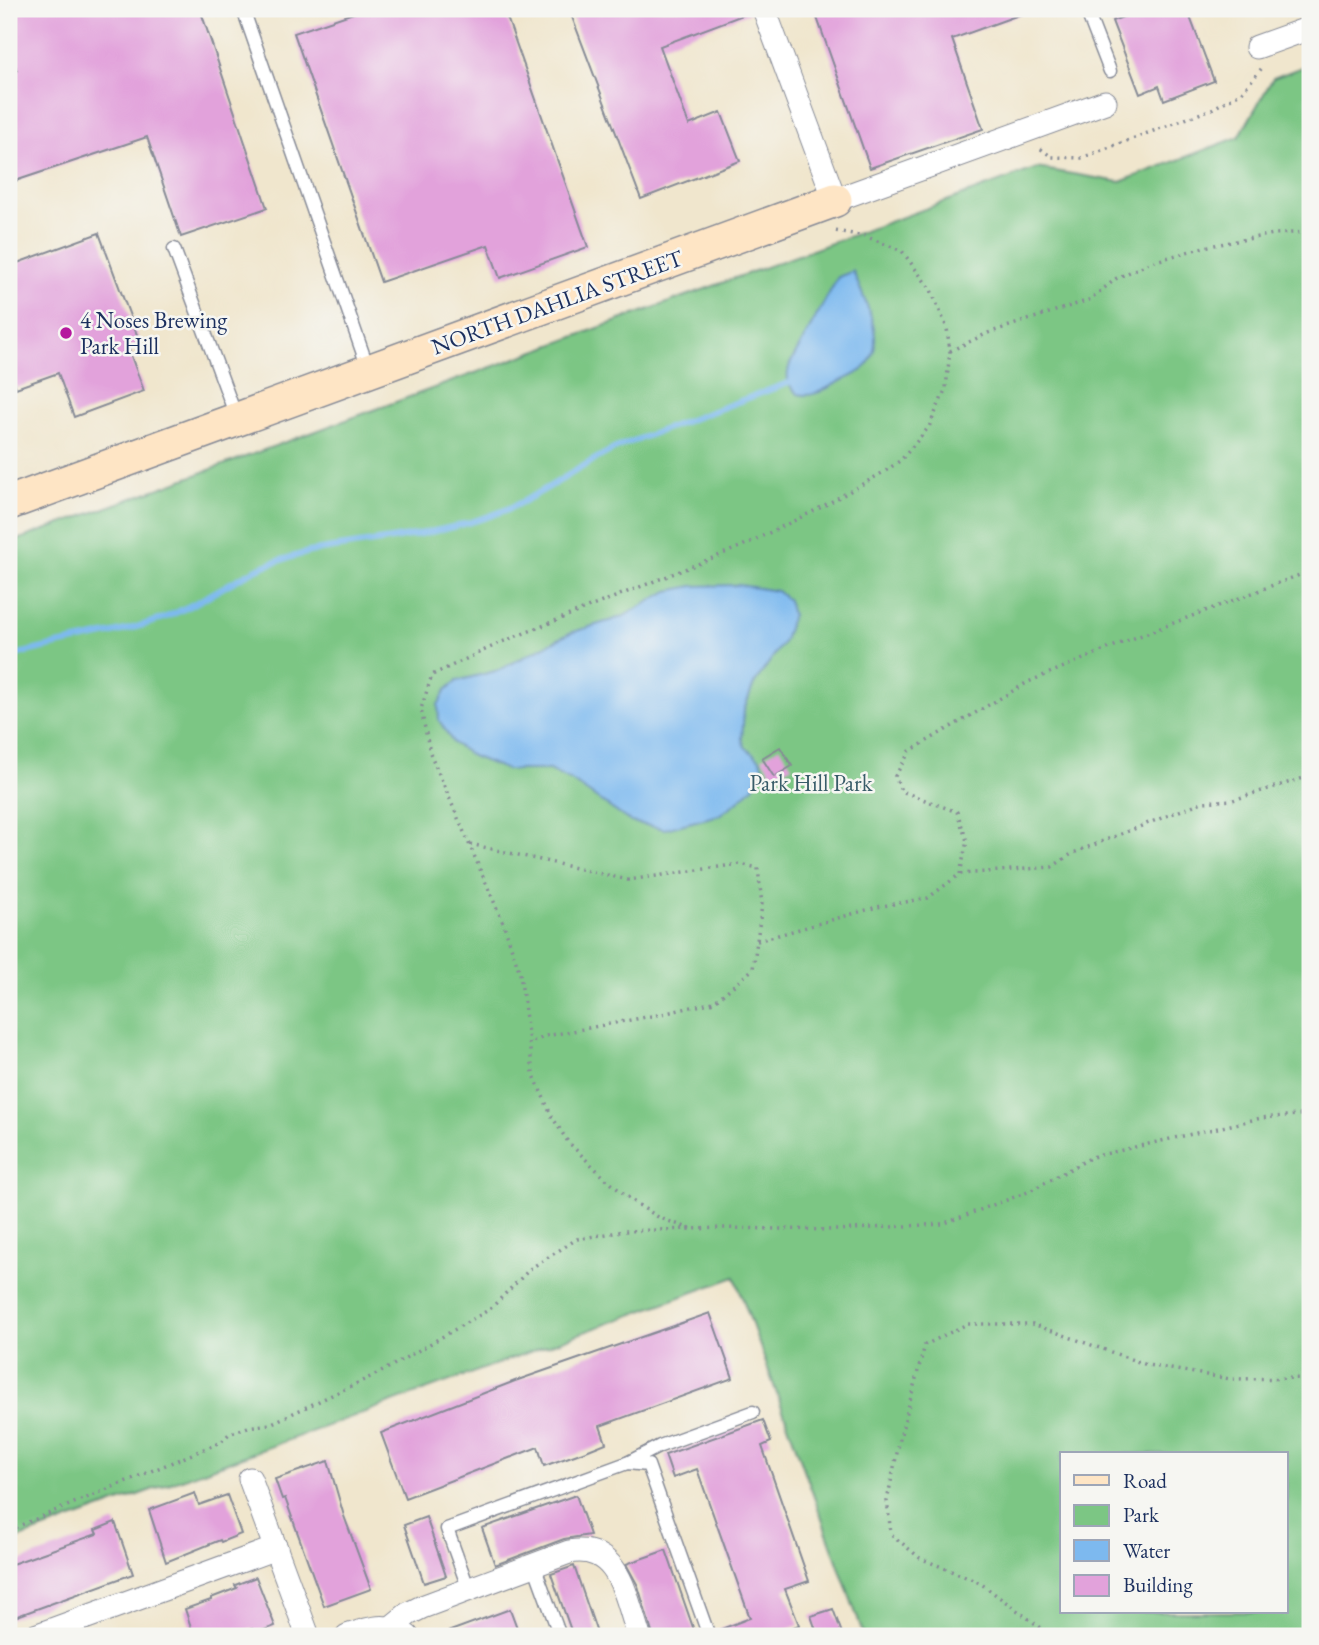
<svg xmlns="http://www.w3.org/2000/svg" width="1319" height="1645" font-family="'EB Garamond',serif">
	<rect width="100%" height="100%" fill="#f6f6f2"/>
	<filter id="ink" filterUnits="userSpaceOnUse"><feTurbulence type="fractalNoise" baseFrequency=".0143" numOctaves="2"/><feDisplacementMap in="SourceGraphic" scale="14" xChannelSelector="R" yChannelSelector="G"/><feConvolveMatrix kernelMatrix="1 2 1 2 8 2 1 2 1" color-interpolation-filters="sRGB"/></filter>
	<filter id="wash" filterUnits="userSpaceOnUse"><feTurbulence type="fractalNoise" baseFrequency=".00686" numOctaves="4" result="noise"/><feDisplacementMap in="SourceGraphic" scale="28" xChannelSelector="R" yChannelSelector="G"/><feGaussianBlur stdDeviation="1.57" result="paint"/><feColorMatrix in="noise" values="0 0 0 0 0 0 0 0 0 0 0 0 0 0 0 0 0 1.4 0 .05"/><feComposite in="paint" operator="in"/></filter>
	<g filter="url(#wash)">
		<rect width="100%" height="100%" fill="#f0e6cd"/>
		<path fill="#7cc684" stroke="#4c7a71" stroke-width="2" fill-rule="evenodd" d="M1310,64v1572h-446l-129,-359 -726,265v-999l1028,-375 83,14 119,-45 34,-59zM1062,1454h224v158h-224z"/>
		<g fill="#7db9ef" stroke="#4c74a6" stroke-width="2">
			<path d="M853,271c10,28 38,73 10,98 -7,6 -16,9 -24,13 -14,7 -26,16 -41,12 -12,-9 -12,-18 -8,-30l48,-87z"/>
			<polygon points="739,585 777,591 788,600 792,615 784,641 754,684 744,710 742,739 745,747 760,759 763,766 759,776 753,787 737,802 719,815 665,829 631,822 570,780 549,770 507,770 472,756 453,743 439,720 438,705 446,690 457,681 499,670 570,633 622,617 668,591 693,586"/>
		</g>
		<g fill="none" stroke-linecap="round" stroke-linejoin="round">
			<path stroke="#7db9ef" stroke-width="6" d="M9,657c52,-16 107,-20 157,-40 33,-13 60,-33 91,-48 17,-8 35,-12 52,-17 63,-11 135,-17 194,-41 41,-17 77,-46 117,-65l168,-63"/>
		</g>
		<g id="blocks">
			<g fill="#e2a2db">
				<polygon points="9,9 200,9 267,208 181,237 147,137 9,183 9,74 17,71 9,47"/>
				<polygon points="365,9 504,9 588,247 500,278 488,245 381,282 294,33"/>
				<polygon points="569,9 750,9 751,12 660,46 689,125 721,112 740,161 641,199"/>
				<polygon points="814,9 1029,9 1030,11 952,39 983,129 870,168"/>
				<polygon points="1144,9 1187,9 1214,81 1164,100 1159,86 1140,94 1112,21"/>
				<polygon points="99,233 140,343 128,348 144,391 74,417 58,373 16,388 9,367 9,266"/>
				<polygon points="780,747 792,766 774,777 762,758"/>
				<polygon points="710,1313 733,1378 600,1426 606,1443 586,1451 544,1466 538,1447 405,1498 381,1433 515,1381"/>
				<polygon points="763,1420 771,1442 762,1446 809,1581 785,1589 799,1625 770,1636 718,1636 716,1631 750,1618 697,1469 673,1478 665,1455"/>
				<polygon points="328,1461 344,1516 371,1589 324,1606 285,1498 282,1499 275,1479"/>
				<polygon points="195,1493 199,1505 227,1495 241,1534 221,1542 220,1540 166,1562 149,1510"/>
				<polygon points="576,1495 590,1535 564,1539 495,1565 482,1528"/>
				<polygon points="426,1517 446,1576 424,1583 404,1525"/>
				<polygon points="115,1522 133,1574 9,1619 9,1565 97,1534 95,1530"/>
				<polygon points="666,1550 696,1636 653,1636 638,1586 626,1564"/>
				<polygon points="574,1566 598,1636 573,1636 551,1574"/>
				<polygon points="256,1577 275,1626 254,1634 252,1629 231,1636 194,1636 185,1609 211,1600 211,1598 237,1588 235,1585"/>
				<polygon points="510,1609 520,1636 443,1636 442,1634"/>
				<polygon points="833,1609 843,1636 818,1636 811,1616"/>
			</g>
		</g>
	</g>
	<g filter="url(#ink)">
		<use href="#blocks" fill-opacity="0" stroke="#868a96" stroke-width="2"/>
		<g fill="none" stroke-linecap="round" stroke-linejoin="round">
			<defs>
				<g id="lane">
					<polyline points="243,9 369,371"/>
					<polyline points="1086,9 1110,71"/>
					<polyline points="174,249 237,419"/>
					<polyline points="627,1463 660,1446 753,1412"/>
					<polyline points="534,1565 560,1636"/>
					<polyline points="469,1590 447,1529 627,1463 648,1465 709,1636"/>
				</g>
				<g id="street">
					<polyline points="764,9 835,200 1105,102"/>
					<polyline points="1257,47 1310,28"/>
					<polyline points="250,1479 308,1636"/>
					<path d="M392,1627l16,-13 14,-7 147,-55c51,-9 57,47 70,84"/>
					<polyline points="35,1636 276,1548"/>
					<path d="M347,1636c20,-7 41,-15 60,0"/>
				</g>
				<polyline id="secondary" points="9,503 835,200"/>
			</defs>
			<use href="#lane" stroke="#868a96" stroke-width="15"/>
			<use href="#street" stroke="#868a96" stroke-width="25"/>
			<use href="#secondary" stroke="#868a96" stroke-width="36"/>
			<g stroke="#868a96" stroke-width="3.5" stroke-dasharray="2 5" stroke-linecap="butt">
				<polyline points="1041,149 1052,157 1081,158 1212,109 1242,92 1262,68"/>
				<polyline points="950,351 988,333 1089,300 1117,278 1149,263 1204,247 1274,234 1310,232"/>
				<polyline points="470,844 628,880 740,864 758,868 762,905 753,969 714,1002 662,1014 546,1036 528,1044"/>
				<polyline points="960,874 967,841 957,812 901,791 895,776 910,751 1028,682 1129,640 1310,571"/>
				<polyline points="757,941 877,907 928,898 960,874 1052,867 1073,853 1202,802 1233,800 1310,776"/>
				<polyline points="691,1229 660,1218 635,1203 607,1180 568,1142 551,1115 533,1073 520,973 504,925 430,753 421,709 432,675 502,642 740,547 818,509 884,472 901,460 929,427 946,388 950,351 947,328 931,290 902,251 865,236 835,231"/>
				<polyline points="9,1530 221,1442 229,1434 248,1427 270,1424 381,1372 490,1309 531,1268 577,1239 625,1231 723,1228 836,1230 942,1224 1028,1192 1092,1157 1261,1118 1310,1114"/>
				<polyline points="1052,1636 980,1583 920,1558 891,1534 887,1501 901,1434 925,1345 967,1324 1033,1324 1147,1365 1230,1379 1310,1378"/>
			</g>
			<use href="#lane" stroke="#fff" stroke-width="12"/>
			<use href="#street" stroke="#fff" stroke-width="23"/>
			<use href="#secondary" stroke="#fee5c5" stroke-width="33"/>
		</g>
	</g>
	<circle fill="#b5179e" stroke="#f6f6f2" stroke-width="2.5" cx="66" cy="333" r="7"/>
	<g text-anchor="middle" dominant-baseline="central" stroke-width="5" stroke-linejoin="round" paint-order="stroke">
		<g font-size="23" fill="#1b2f5e" stroke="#f6f6f2">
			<text transform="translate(557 302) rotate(-20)">NORTH DAHLIA STREET</text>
		</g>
		<g font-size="23" fill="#1b2f5e" stroke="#f6f6f2" text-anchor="start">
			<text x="80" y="320">4 Noses Brewing<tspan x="80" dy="26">Park Hill</tspan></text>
		</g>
		<g font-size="23" fill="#385c69" stroke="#f6f6f2">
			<text x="811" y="783">Park Hill Park</text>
		</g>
	</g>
	<rect width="1319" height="1645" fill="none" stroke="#f6f6f2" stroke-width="35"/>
	<rect x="1060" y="1452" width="228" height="161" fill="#f6f6f2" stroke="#9ea6b7" stroke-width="2"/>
	<rect x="1074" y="1475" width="35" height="10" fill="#fee5c5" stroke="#9ea6b7" stroke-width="2"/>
	<text x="1123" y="1488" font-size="21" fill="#1b2f5e">Road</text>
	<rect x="1074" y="1505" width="35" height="21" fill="#7cc684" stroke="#9ea6b7" stroke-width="2"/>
	<text x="1123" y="1522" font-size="21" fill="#1b2f5e">Park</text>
	<rect x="1074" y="1540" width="35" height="21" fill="#7db9ef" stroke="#9ea6b7" stroke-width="2"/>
	<text x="1123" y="1558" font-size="21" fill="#1b2f5e">Water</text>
	<rect x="1074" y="1575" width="35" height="21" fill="#e2a2db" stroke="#9ea6b7" stroke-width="2"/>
	<text x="1123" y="1592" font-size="21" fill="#1b2f5e">Building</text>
</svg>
